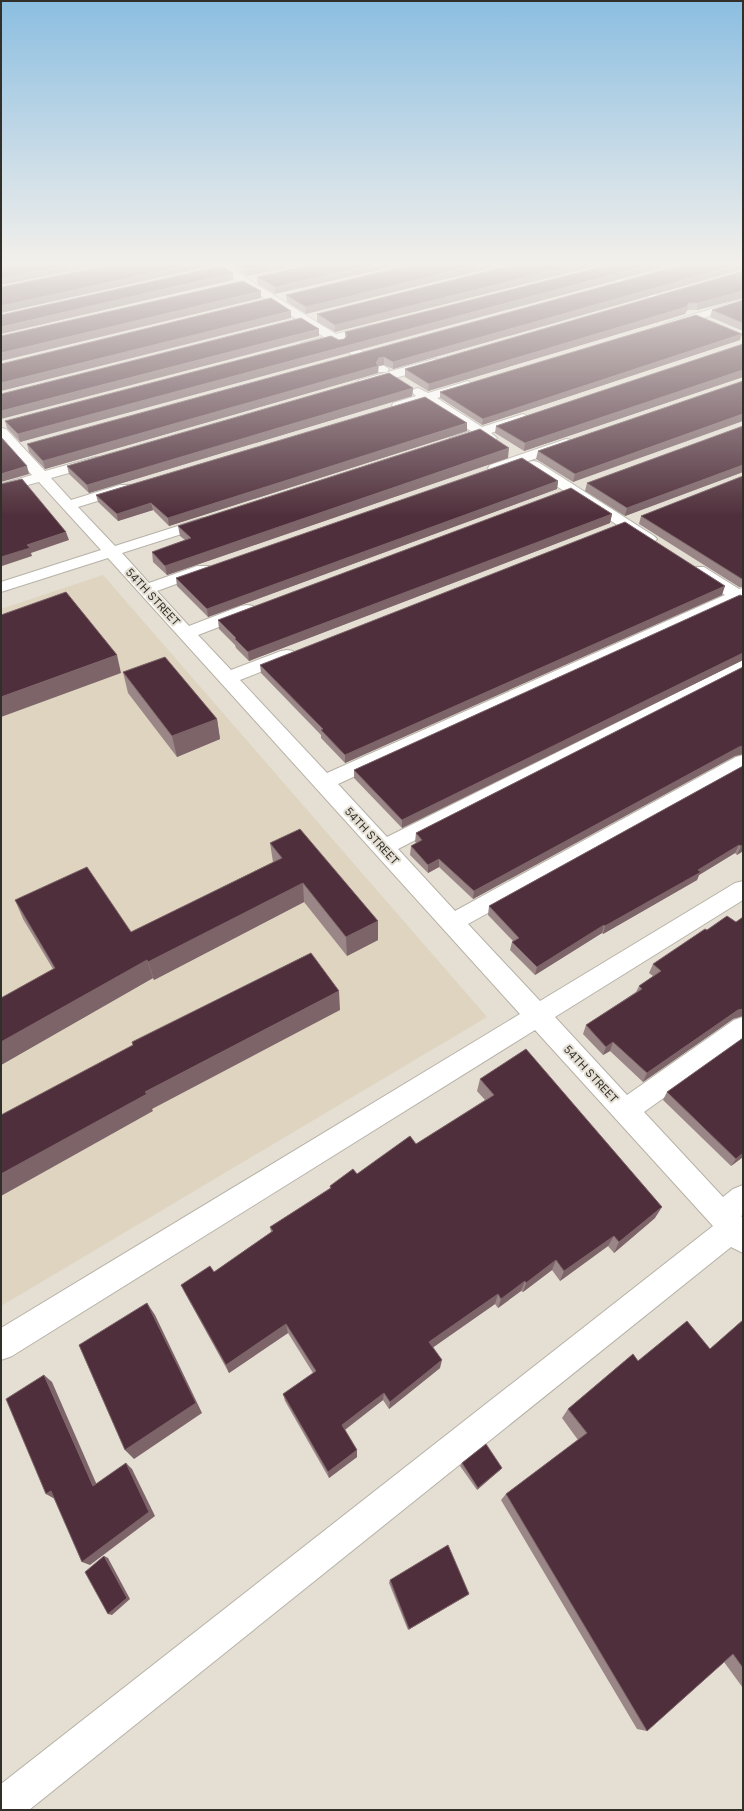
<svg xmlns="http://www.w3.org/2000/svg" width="744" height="1811" font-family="Inter,sans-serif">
	<rect width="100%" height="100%" fill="#e4ded3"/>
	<polygon fill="#ded4bf" points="103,575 487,1017 1,1306 1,609"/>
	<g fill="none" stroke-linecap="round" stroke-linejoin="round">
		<defs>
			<g id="minor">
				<polygon points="211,263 222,263 336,334 373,325 377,326 379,328 377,330 344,339 389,369 387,372 379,372 332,342 306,349 302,347 300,345 302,343 324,337"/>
				<polygon points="576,263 588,263 686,307 688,309 686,311 678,311"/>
				<polygon points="743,299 743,306 670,328 664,325 666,323"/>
				<polygon points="434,359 438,360 440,363 438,366 363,387 357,383 359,380"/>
				<polygon points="468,381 474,385 472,388 437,398 482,427 523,414 530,418 528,421 491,433 497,438 495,441 490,442 480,437 455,445 450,444 448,441 450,438 471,431 425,402 398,410 392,406 393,403 416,396 412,392 414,389 418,388 428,393"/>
				<polygon points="1,428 6,429 45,471 96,457 101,458 103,461 101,464 51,478 71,500 120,485 130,485 132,488 130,491 78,507 115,546 203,518 213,518 215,521 213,524 122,553 149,583 197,566 209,566 211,569 209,572 157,591 189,626 241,606 247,605 253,606 255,610 253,614 198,635 231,670 281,651 287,650 293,651 296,655 293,659 240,680 327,773 725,595 692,573 690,570 692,567 704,567 739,589 743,588 743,604 737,602 338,784 387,837 743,660 743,672 398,849 455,911 736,757 743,755 743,771 468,924 540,1001 735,883 743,881 743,900 555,1017 627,1095 734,1020 743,1017 743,1041 644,1112 723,1197 733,1189 743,1185 743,1215 741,1216 743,1218 743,1253 731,1247 29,1810 1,1810 1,1784 713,1226 535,1030 12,1356 1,1360 1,1328 520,1014 108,558 1,592 1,582 101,550 39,482 1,492 1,484 32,475 1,440"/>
				<polygon points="566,439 571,440 573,443 571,446 500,471 490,471 488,468 490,465"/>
				<polygon points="533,461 538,462 654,536 657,539 654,542 644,542 528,468 526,465 528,462"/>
			</g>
		</defs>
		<use href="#minor" stroke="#b7b2a7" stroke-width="2"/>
		<use href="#minor" fill="#fff" fill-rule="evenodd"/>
	</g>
	<g fill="#9a8687">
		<polygon points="224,263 311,263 247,276 237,270 236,263"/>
		<polygon points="318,263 275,294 258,284 257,277"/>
		<polygon points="417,263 306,314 287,302 286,295"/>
		<polygon points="520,263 335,332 317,322 317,314"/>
		<polygon points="616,263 20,442 7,428 5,421 344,339 345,338 345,332"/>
		<polygon points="743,263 743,269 393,369 384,365 379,366 378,373 45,469 29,452 27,444"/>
		<polygon points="743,271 743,298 697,310 687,310 685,314 428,391 405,377 405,369"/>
		<polygon points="743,300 743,331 710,317 712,310"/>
		<polygon points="740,340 482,425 440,398 440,392"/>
		<polygon points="743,344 743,377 524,451 495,433 496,426"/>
		<polygon points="743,381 573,482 536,459 538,451"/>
		<polygon points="413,388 412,396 89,493 69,474 67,466"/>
		<polygon points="743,426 743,472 625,516 585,491 587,483"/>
		<polygon points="467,431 169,526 153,510 118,521 98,502 96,495"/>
		<polygon points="508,458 167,575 153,562 152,552 185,540 180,536 178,526"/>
		<polygon points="743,476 743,587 739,587 639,524 641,516"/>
		<polygon points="558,481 557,489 208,617 177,586 176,578"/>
		<polygon points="612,514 610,523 249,661 236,648 235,645 219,629 218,620"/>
		<polygon points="722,595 345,763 321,738 321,735 261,673 260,665"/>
		<polygon points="743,596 743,660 402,828 354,778 354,770"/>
		<polygon points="743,667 743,754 735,756 473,899 439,867 428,873 410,855 411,846 417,843 415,842 416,833"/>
		<polygon points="123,672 217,719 220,739 177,757 128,693"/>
		<polygon points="743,766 743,851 737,855 735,853 699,875 697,880 603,934 602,933 535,975 510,950 512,942 513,941 488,915 489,906"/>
		<polygon points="270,843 378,921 378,940 347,956 304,902 154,980 153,978 1,1065 1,998 53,969 23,919 15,900 131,932 273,862"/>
		<polygon points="653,964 733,1019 643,1082 610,1051 603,1055 583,1034 586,1025 636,992 639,986 653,976 649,973"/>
		<polygon points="480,1079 655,1218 614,1253 608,1246 560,1281 552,1270 523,1292 521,1291 498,1308 495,1304 433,1347 440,1368 389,1409 383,1400 345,1430 357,1457 329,1478 285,1401 283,1394 313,1373 288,1333 229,1373 186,1295 181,1285 214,1272 271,1232 270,1227 330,1188 330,1186 357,1174 416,1144 485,1100 477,1091"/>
		<polygon points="667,1092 743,1157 731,1166 663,1100"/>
		<polygon points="743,1320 743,1688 724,1662 647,1731 637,1729 501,1500 506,1494 578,1440 562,1418 568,1409 638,1361 710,1349"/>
		<polygon points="462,1463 500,1470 477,1490 460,1466"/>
		<polygon points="390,1580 469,1594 466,1596 408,1630 389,1583"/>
	</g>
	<g fill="#7c6469">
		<polygon points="1,263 16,263 1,266"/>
		<polygon points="77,263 112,263 1,285 1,278"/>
		<polygon points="196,263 212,263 212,266 1,313 1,306"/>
		<polygon points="279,263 311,263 247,276 247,269"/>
		<polygon points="380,263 409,263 275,294 275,287"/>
		<polygon points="485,263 511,263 306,314 306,307"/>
		<polygon points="582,263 608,263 335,332 335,325"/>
		<polygon points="656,263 680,263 20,442 18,434"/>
		<polygon points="743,263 743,269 393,369 393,362"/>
		<polygon points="233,273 233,280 1,334 1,327"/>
		<polygon points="261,291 261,298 1,361 1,353"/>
		<polygon points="743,291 743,298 697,310 698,303"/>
		<polygon points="689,303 687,310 685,314 428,391 429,384"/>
		<polygon points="291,311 291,318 1,391 1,383"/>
		<polygon points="319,329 319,336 1,419 1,411"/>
		<polygon points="742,334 740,340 482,425 483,419"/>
		<polygon points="384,357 384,365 379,366 378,366 378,373 45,469 43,461 376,363 379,358"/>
		<polygon points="743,370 743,377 524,451 525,443"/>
		<polygon points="413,388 412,396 89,493 87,485"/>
		<polygon points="743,414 743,421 573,482 575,474"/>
		<polygon points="467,423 467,431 169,526 168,518"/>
		<polygon points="509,448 508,458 167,575 165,566"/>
		<polygon points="743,465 743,472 625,516 627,508"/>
		<polygon points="27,466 29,474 1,482 1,474"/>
		<polygon points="558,481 557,489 208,617 207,609"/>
		<polygon points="151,503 153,510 118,521 117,514"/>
		<polygon points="612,514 610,523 249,661 248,652"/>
		<polygon points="66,532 69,540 31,553 32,556 2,566 1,562 1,557 27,545"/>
		<polygon points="725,586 722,595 345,763 345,755"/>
		<polygon points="743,653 743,660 402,828 402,820"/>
		<polygon points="117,655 121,673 1,717 1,697"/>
		<polygon points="217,719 220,739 177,757 172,736"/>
		<polygon points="743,746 743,754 735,756 473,899 474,891 739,747"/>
		<polygon points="739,845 735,853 699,875 697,880 603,934 605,926"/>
		<polygon points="743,845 743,851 737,855 741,846"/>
		<polygon points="439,859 439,867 428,873 428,865"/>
		<polygon points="303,883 304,902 154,980 148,962"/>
		<polygon points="378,921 378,940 347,956 346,937"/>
		<polygon points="604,925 602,933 535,975 537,967"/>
		<polygon points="147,960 153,978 1,1065 1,1042"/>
		<polygon points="339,991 340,1010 152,1109 153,1111 1,1196 1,1174 145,1092"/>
		<polygon points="743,1009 743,1016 733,1019 643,1082 647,1073 738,1010"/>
		<polygon points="613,1042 610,1051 603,1055 606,1047"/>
		<polygon points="743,1153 743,1157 731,1166 736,1159"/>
		<polygon points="662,1207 655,1218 614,1253 619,1242"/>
		<polygon points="614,1236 608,1246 560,1281 564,1271"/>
		<polygon points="556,1260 552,1270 523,1292 526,1283"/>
		<polygon points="525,1281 521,1291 498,1308 501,1299"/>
		<polygon points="498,1294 495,1304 428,1351 429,1342"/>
		<polygon points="147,1303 155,1315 202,1413 134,1459 125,1450"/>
		<polygon points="286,1324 288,1333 229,1373 226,1365"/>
		<polygon points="442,1360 440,1368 389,1409 390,1402"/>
		<polygon points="44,1375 52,1382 100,1492 93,1486"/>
		<polygon points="384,1393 383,1400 343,1431 342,1425"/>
		<polygon points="357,1450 357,1457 329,1478 328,1472"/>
		<polygon points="126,1463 132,1469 155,1516 90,1565 82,1562"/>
		<polygon points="502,1468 500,1470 477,1490 478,1488"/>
		<polygon points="51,1491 55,1499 46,1494"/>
		<polygon points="104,1556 108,1558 130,1599 112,1615 108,1614"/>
		<polygon points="469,1594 466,1596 408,1630 409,1629"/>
	</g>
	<g fill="#4f2f3b" stroke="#7c6469">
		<polygon points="22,263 77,263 1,278 1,267"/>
		<polygon points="119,263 196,263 1,306 1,287"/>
		<polygon points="236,263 279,263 247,269"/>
		<polygon points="318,263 380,263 275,287 257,277"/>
		<polygon points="417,263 485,263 306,307 286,295"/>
		<polygon points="520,263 582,263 335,325 317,314"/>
		<polygon points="616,263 656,263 18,434 5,421 331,336 339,340 344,339 347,336 345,332"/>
		<polygon points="689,263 743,263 393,362 384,357 379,358 376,363 378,366 43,461 27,444"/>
		<polygon points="221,266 233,273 1,327 1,315"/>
		<polygon points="743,271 743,291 698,303 689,303 686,307 429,384 405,369"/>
		<polygon points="243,281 261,291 1,353 1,336"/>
		<polygon points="271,298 291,311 1,383 1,364"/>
		<polygon points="743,300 743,323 712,310"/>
		<polygon points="696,315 742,334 483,419 440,392"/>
		<polygon points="301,318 319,329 1,411 1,394"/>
		<polygon points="743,344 743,370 525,443 496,426"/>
		<polygon points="389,373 413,388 87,485 67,466"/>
		<polygon points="743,381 743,414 575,474 538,451"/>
		<polygon points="425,397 467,423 168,518 151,503 117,514 96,495"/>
		<polygon points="743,426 743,465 627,508 587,483"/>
		<polygon points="480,429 509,448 165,566 152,552 191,538 178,526"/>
		<polygon points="1,437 27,466 1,474"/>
		<polygon points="522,458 558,481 207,609 176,578"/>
		<polygon points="743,476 743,579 742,579 641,516"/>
		<polygon points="22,479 66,532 27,545 30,548 1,557 1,484"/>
		<polygon points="571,488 612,514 248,652 235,639 236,638 218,620"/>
		<polygon points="625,522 725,586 345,755 321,730 323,729 260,665"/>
		<polygon points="66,592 117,655 1,697 1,615"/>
		<polygon points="740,595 743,596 743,653 402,820 354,770"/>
		<polygon points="165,657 217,719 172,736 123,672"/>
		<polygon points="743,667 743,746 739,747 474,891 439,859 428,865 411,846 422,840 416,833"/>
		<polygon points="743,766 743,845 741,846 739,845 698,870 701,872 605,926 604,925 537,967 512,942 519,938 489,906"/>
		<polygon points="300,829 378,921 346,937 303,883 148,962 147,960 1,1042 1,998 55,968 15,900 87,867 131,932 282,858 270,843"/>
		<polygon points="727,916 736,922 743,917 743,1009 738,1010 647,1073 613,1042 606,1047 586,1025 642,989 639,986 661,971 653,964 705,929 707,930"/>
		<polygon points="311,953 339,991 145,1092 147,1094 1,1174 1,1115 133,1045 132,1042"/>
		<polygon points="743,1038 743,1153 736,1159 667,1092"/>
		<polygon points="526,1049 662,1207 619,1242 614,1236 564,1271 556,1260 526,1283 525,1281 501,1299 498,1294 429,1342 442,1360 390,1402 384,1393 342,1425 357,1450 328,1472 283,1394 316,1371 286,1324 226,1365 181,1285 210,1266 214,1272 273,1231 270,1227 331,1188 330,1186 353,1169 357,1174 410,1136 416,1144 494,1095 480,1079"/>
		<polygon points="147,1303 196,1403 125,1450 79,1345"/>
		<polygon points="743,1320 743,1668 733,1654 647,1731 506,1494 587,1433 568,1409 633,1354 638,1361 687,1321 710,1349"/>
		<polygon points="44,1375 93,1486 126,1463 149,1512 82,1562 51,1491 46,1494 6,1399"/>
		<polygon points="486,1444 502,1468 478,1488 462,1463"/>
		<polygon points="448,1545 469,1594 409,1629 390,1580"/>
		<polygon points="104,1556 127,1598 108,1614 85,1572"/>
	</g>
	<linearGradient id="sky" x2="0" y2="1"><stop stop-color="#8bbee1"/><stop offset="0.51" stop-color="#f3f0eb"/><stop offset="1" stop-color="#f3f0eb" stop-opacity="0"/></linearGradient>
	<rect width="744" height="516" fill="url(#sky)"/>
	<g text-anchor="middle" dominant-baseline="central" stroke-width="4" stroke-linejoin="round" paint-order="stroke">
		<g font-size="11" fill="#312f2a" stroke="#e4ded3">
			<text transform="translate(153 597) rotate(47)">54TH STREET</text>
			<text transform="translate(372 836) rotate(47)">54TH STREET</text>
			<text transform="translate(591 1074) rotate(47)">54TH STREET</text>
		</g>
	</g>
	<rect width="744" height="1811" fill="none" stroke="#312f2a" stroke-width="4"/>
</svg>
